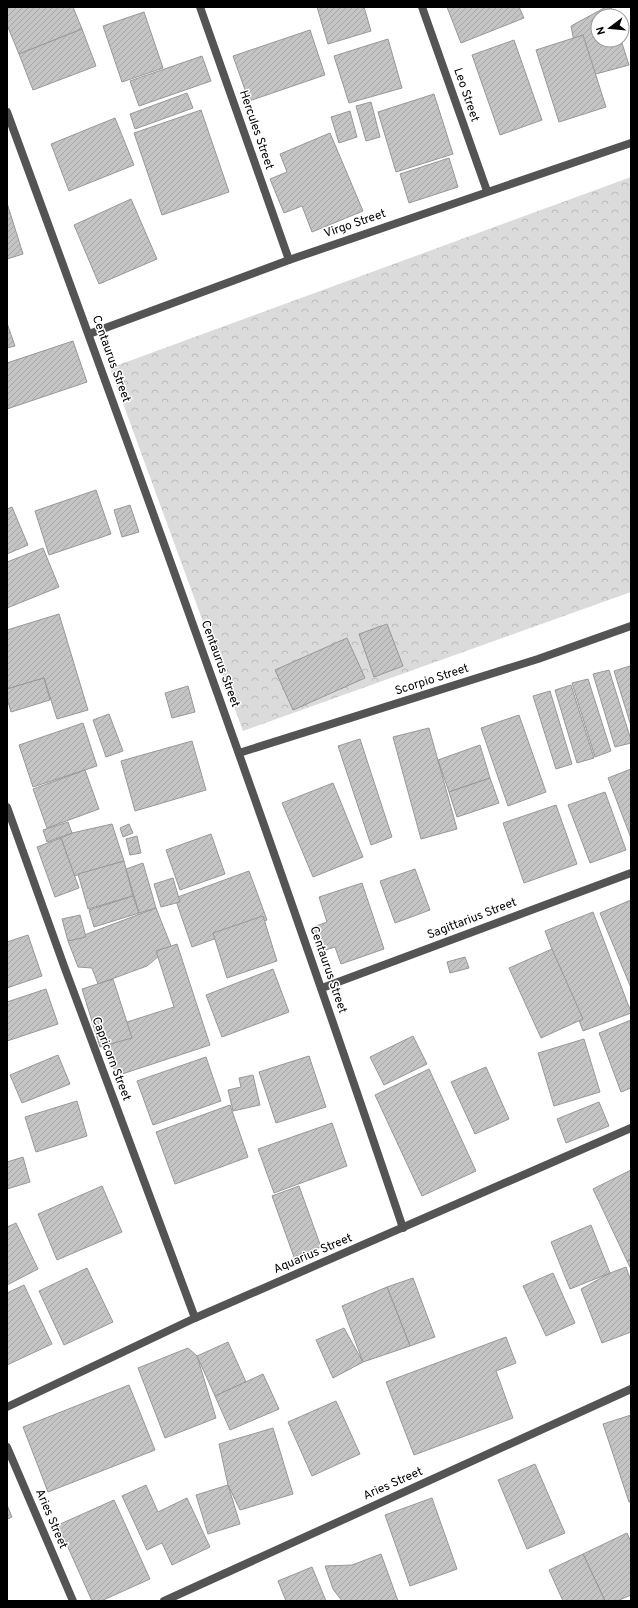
<svg xmlns="http://www.w3.org/2000/svg" width="638" height="1608" font-family="Overpass,sans-serif">
	<defs>
		<pattern id="forest-crowns" width="20" height="18" patternUnits="userSpaceOnUse"><rect width="20" height="18" fill="#dbdbdb"/><path d="M2 6a3 3 0 1 1 6 0M12 15a3 3 0 1 1 6 0" fill="none" stroke="#bababa"/></pattern>
		<pattern id="building-hatch" width="6" height="6" patternUnits="userSpaceOnUse"><rect width="6" height="6" fill="#c4c4c4"/><path d="M-1 1l2-2M0 6l6-6M5 7l2-2" fill="none" stroke="#a7a7a7"/></pattern>
	</defs>
	<rect width="100%" height="100%" fill="#fff"/>
	<polygon fill="url(#forest-crowns)" points="631,177 631,592 243,731 110,368"/>
	<g fill="url(#building-hatch)" stroke="#989898">
		<polygon points="7,7 73,7 82,29 19,54 7,25"/>
		<polygon points="317,7 364,7 371,31 328,44"/>
		<polygon points="447,7 519,7 524,18 461,43"/>
		<polygon points="606,7 611,7 614,16 598,16 598,40 621,40 629,65 581,78 571,26"/>
		<polygon points="144,12 163,68 122,82 103,26"/>
		<polygon points="82,29 96,66 33,90 19,54"/>
		<polygon points="310,30 325,75 249,101 233,56"/>
		<polygon points="583,35 606,107 559,122 536,50"/>
		<polygon points="388,39 402,88 349,103 334,56"/>
		<polygon points="514,40 542,120 500,135 472,55"/>
		<polygon points="202,56 211,81 139,106 130,81"/>
		<polygon points="187,93 193,108 135,129 130,114"/>
		<polygon points="434,94 453,154 396,172 378,112"/>
		<polygon points="371,102 380,137 366,141 356,106"/>
		<polygon points="201,110 229,192 162,215 134,133"/>
		<polygon points="350,111 357,137 339,143 331,117"/>
		<polygon points="115,118 134,165 69,191 51,144"/>
		<polygon points="330,133 363,211 312,232 302,206 284,213 270,179 287,172 280,154"/>
		<polygon points="449,158 458,187 409,203 400,174"/>
		<polygon points="131,199 157,259 99,284 74,225"/>
		<polygon points="7,203 23,254 7,259"/>
		<polygon points="7,323 15,346 7,348"/>
		<polygon points="73,341 87,382 7,409 7,363"/>
		<polygon points="96,490 111,534 49,555 35,511"/>
		<polygon points="130,505 139,532 122,537 114,510"/>
		<polygon points="12,507 28,545 7,554 7,509"/>
		<polygon points="43,548 59,587 7,608 7,562"/>
		<polygon points="59,614 88,710 57,719 44,678 7,689 7,630"/>
		<polygon points="387,624 403,666 374,677 359,634"/>
		<polygon points="347,638 365,678 293,710 275,670"/>
		<polygon points="630,666 631,668 631,726 614,671"/>
		<polygon points="609,670 631,740 631,743 615,747 593,674"/>
		<polygon points="44,678 50,700 11,712 7,698 7,689"/>
		<polygon points="588,679 611,751 595,757 572,683"/>
		<polygon points="571,685 594,758 577,763 555,690"/>
		<polygon points="188,686 195,712 172,718 165,693"/>
		<polygon points="550,691 572,764 556,769 533,696"/>
		<polygon points="109,714 123,751 106,757 93,720"/>
		<polygon points="519,715 546,792 508,806 481,728"/>
		<polygon points="83,723 97,766 33,787 19,745"/>
		<polygon points="429,728 457,829 421,839 393,737"/>
		<polygon points="360,739 392,837 371,845 338,746"/>
		<polygon points="192,741 206,790 135,811 121,761"/>
		<polygon points="480,745 490,778 449,792 438,760"/>
		<polygon points="631,769 631,838 608,778"/>
		<polygon points="85,770 99,809 47,828 33,789"/>
		<polygon points="490,778 499,803 457,817 449,792"/>
		<polygon points="333,783 363,857 313,877 282,803"/>
		<polygon points="605,792 626,850 590,863 568,805"/>
		<polygon points="556,805 577,864 524,883 503,823"/>
		<polygon points="68,822 72,833 47,842 43,830"/>
		<polygon points="112,824 124,861 74,876 61,838 72,833"/>
		<polygon points="129,824 133,833 123,837 120,828"/>
		<polygon points="211,834 225,874 180,890 166,850"/>
		<polygon points="137,836 141,853 130,855 126,839"/>
		<polygon points="61,838 79,888 55,897 37,847"/>
		<polygon points="124,861 133,896 88,909 78,874"/>
		<polygon points="143,863 156,908 139,913 126,869"/>
		<polygon points="415,869 430,910 395,923 380,881"/>
		<polygon points="249,871 267,920 192,947 175,898"/>
		<polygon points="173,878 180,902 161,907 154,884"/>
		<polygon points="362,883 384,949 341,964 335,947 319,952 311,928 327,922 319,897"/>
		<polygon points="133,896 139,913 94,927 89,910"/>
		<polygon points="631,900 631,988 600,913"/>
		<polygon points="156,908 171,946 147,966 98,984 92,968 78,967 68,941"/>
		<polygon points="593,912 629,1007 631,1008 631,1013 583,1031 545,931"/>
		<polygon points="80,915 86,937 68,941 62,919"/>
		<polygon points="263,916 277,961 227,978 213,933"/>
		<polygon points="28,935 42,976 7,988 7,942"/>
		<polygon points="177,944 210,1045 116,1076 102,1030 174,1007 156,951"/>
		<polygon points="552,949 583,1019 541,1038 509,968"/>
		<polygon points="465,957 469,968 450,973 447,962"/>
		<polygon points="273,969 289,1012 222,1037 206,995"/>
		<polygon points="113,979 132,1038 100,1047 82,989"/>
		<polygon points="46,989 58,1024 7,1041 7,1002"/>
		<polygon points="631,1020 631,1088 621,1092 599,1033"/>
		<polygon points="413,1036 427,1064 384,1085 370,1057"/>
		<polygon points="584,1039 600,1092 554,1106 538,1053"/>
		<polygon points="58,1055 70,1084 22,1103 10,1075"/>
		<polygon points="309,1056 326,1107 276,1123 259,1072"/>
		<polygon points="206,1057 221,1101 153,1125 137,1081"/>
		<polygon points="486,1067 509,1119 475,1134 451,1082"/>
		<polygon points="429,1069 476,1171 422,1196 375,1095"/>
		<polygon points="253,1075 260,1105 233,1111 228,1090 241,1087 239,1078"/>
		<polygon points="77,1101 87,1136 36,1152 25,1117"/>
		<polygon points="599,1102 609,1126 566,1143 557,1119"/>
		<polygon points="230,1105 248,1157 175,1184 156,1132"/>
		<polygon points="332,1123 347,1166 274,1193 258,1149"/>
		<polygon points="23,1157 30,1182 7,1189 7,1162"/>
		<polygon points="631,1170 631,1259 627,1261 593,1189"/>
		<polygon points="102,1186 122,1232 57,1260 38,1214"/>
		<polygon points="299,1186 321,1247 294,1257 272,1196"/>
		<polygon points="16,1223 38,1269 7,1285 7,1227"/>
		<polygon points="591,1225 610,1273 570,1289 551,1242"/>
		<polygon points="631,1259 631,1269 627,1261"/>
		<polygon points="626,1267 631,1281 631,1332 602,1343 581,1289 610,1273"/>
		<polygon points="87,1268 113,1322 64,1345 39,1291"/>
		<polygon points="553,1273 575,1323 546,1336 523,1286"/>
		<polygon points="413,1278 435,1337 410,1346 387,1287"/>
		<polygon points="24,1285 52,1344 7,1365 7,1293"/>
		<polygon points="387,1287 410,1346 363,1362 342,1306"/>
		<polygon points="344,1328 363,1362 333,1378 316,1340"/>
		<polygon points="506,1337 516,1363 496,1371 513,1418 414,1455 386,1382"/>
		<polygon points="228,1342 246,1382 215,1396 197,1356"/>
		<polygon points="188,1348 197,1356 216,1418 165,1438 138,1368"/>
		<polygon points="263,1374 279,1409 230,1430 215,1396"/>
		<polygon points="129,1385 155,1450 48,1492 23,1427"/>
		<polygon points="336,1401 360,1454 312,1476 288,1422"/>
		<polygon points="631,1415 631,1502 629,1502 603,1424"/>
		<polygon points="273,1428 293,1494 240,1510 228,1485 219,1444"/>
		<polygon points="535,1464 565,1533 527,1549 498,1480"/>
		<polygon points="146,1485 158,1512 187,1498 210,1547 172,1565 162,1543 147,1550 122,1496"/>
		<polygon points="228,1485 240,1524 208,1534 196,1495"/>
		<polygon points="432,1498 457,1569 410,1586 385,1515"/>
		<polygon points="114,1500 150,1579 101,1601 92,1601 58,1525"/>
		<polygon points="7,1505 12,1517 7,1519"/>
		<polygon points="627,1533 631,1542 631,1595 617,1601 605,1601 583,1554"/>
		<polygon points="381,1554 398,1601 342,1601 333,1589 325,1566 352,1565"/>
		<polygon points="583,1554 605,1601 563,1601 549,1570"/>
		<polygon points="312,1567 326,1601 286,1601 278,1581"/>
	</g>
	<g fill="none" stroke-linecap="round" stroke-linejoin="round">
		<g stroke="#545454" stroke-width="8">
			<polyline points="200,7 289,260"/>
			<polyline points="422,7 487,191"/>
			<path d="M7,112c136,370 270,742 396,1116"/>
			<polyline points="89,334 289,260 631,143"/>
			<polyline points="239,753 538,659 631,626"/>
			<polyline points="7,807 64,966 195,1318"/>
			<polyline points="322,988 631,873"/>
			<polyline points="7,1407 195,1318 631,1128"/>
			<polyline points="7,1447 73,1601"/>
			<polyline points="164,1601 631,1389"/>
		</g>
	</g>
	<g text-anchor="middle" dominant-baseline="central" stroke-width="3" stroke-linejoin="round" paint-order="stroke">
		<g font-size="12" fill="#000" stroke="#fff">
			<text transform="translate(466 95) rotate(71)">Leo Street</text>
			<text transform="translate(256 130) rotate(71)">Hercules Street</text>
			<text transform="translate(355 224) rotate(-19)">Virgo Street</text>
			<text transform="translate(111 359) rotate(70)">Centaurus Street</text>
			<text transform="translate(220 664) rotate(70)">Centaurus Street</text>
			<text transform="translate(432 680) rotate(-18)">Scorpio Street</text>
			<text transform="translate(472 919) rotate(-21)">Sagittarius Street</text>
			<text transform="translate(328 970) rotate(71)">Centaurus Street</text>
			<text transform="translate(111 1059) rotate(69)">Capricorn Street</text>
			<text transform="translate(313 1254) rotate(-23)">Aquarius Street</text>
			<text transform="translate(393 1484) rotate(-24)">Aries Street</text>
			<text transform="translate(51 1519) rotate(67)">Aries Street</text>
		</g>
	</g>
	<rect width="638" height="1608" fill="none" stroke="#000000" stroke-width="16"/>
	<g transform="translate(610 28) rotate(254)"><circle r="19" fill="#ffffff" stroke="#999999"/>
	<path d="M0-3L7 15L0 10L-7 15Z" fill="#000000"/>
	<text y="-6" font-size="11" font-weight="bold" text-anchor="middle" fill="#000000">N</text>
	</g>
</svg>
